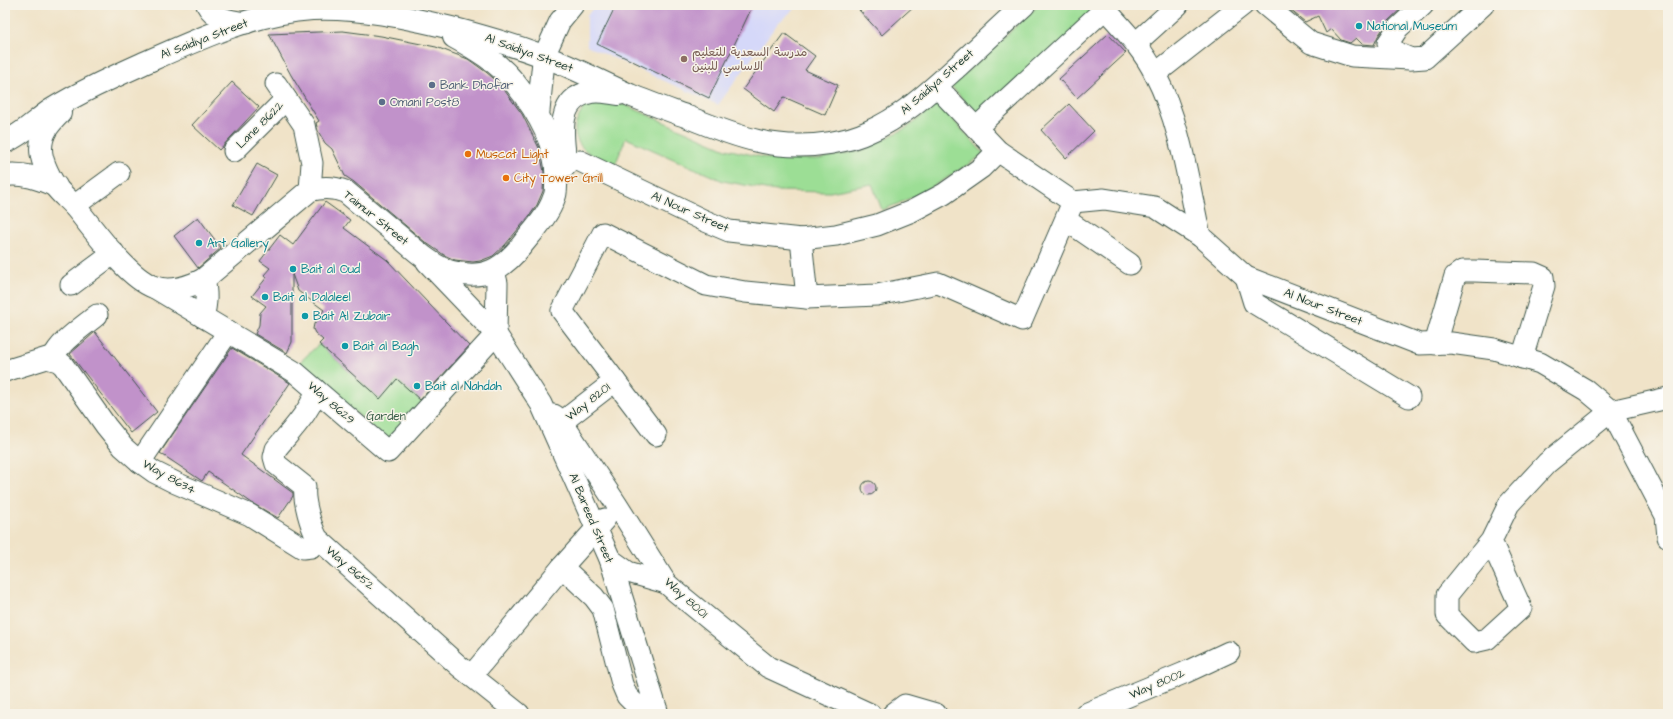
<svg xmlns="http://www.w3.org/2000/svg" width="1673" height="719" font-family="'Architects Daughter','Playpen Sans Arabic',sans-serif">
	<rect width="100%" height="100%" fill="#f7f3e8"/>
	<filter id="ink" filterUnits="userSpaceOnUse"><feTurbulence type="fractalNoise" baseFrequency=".025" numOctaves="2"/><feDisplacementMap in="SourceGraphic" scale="8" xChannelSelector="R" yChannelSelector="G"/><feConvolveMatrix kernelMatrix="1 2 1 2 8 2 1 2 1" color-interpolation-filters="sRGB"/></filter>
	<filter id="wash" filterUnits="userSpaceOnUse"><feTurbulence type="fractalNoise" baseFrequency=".012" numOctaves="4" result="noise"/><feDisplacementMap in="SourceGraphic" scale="16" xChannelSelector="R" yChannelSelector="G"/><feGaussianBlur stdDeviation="0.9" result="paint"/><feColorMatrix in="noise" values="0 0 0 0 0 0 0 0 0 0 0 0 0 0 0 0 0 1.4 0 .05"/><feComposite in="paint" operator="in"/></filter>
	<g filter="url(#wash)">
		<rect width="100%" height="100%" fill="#f0e3c8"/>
		<polygon fill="#d5d8f9" points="596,5 799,5 778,23 718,105 587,46 587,15"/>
		<g fill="#9cde95" stroke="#5e8e64">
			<polygon points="1039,5 1106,5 982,120 951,86"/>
			<path d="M597,100l28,5 101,44 45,10h48l44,-9 45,-23 30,-24 46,51c-33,22 -65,43 -102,56l-10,-26 -42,8 -54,-1 -53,-10 -97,-43 -11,27c-17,-7 -39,-13 -40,-35 -1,-7 7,-18 9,-24z"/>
			<polygon points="319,344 379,399 397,380 422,402 387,440 299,363"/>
		</g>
		<g id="blocks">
			<g fill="#c192ca">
				<polygon points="616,5 753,5 709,98 597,44"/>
				<polygon points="865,5 915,5 882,35 859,10"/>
				<polygon points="1284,5 1405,5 1388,21 1378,36 1374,45 1362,44 1356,38 1350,43 1341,40 1331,29 1326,33 1318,16 1305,22"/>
				<polygon points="343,31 381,36 436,47 468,59 486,72 499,83 522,114 539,148 544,172 543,191 537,205 530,215 505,245 493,256 480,261 473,262 455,260 444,255 425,242 354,182 345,176 332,149 325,143 318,131 316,123 319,121 291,75 269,34"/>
				<polygon points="784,33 815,56 805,70 838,85 825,115 784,97 774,112 743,89"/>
				<polygon points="1108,34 1126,53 1077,98 1059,79"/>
				<polygon points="232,82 259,107 219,150 192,125"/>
				<polygon points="1069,104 1094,131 1066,158 1041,130"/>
				<polygon points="257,164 277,175 253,216 233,205"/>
				<polygon points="325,202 350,220 344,228 387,260 469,346 420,400 397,379 380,399 319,344 323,340 315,333 313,329 314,324 324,310 298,291 292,274 292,342 287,353 255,334 259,325 260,313 266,306 252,296 267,277 264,275 270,268 260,261 280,235 293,245"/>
				<polygon points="198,217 221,248 198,268 174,236"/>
				<polygon points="95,332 157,412 131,433 70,354"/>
				<polygon points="232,348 290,383 241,455 293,493 293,496 278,518 252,503 208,472 202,481 160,453"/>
				<circle cx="869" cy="488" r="7"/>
			</g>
		</g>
	</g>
	<g filter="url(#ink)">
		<use href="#blocks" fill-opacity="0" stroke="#3e564a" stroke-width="1"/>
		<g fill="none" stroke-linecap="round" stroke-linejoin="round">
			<defs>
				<g id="minor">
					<path d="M207,5c7,14 24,16 39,18"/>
					<polyline points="1265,5 1311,43 1352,56 1410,59"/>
					<polyline points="1423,5 1398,28 1388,43 1397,53 1411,59 1425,58 1483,5"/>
					<path d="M1105,9c18,20 38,40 50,65 26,50 33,108 45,162"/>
					<polyline points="1136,43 1178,5"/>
					<polyline points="544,56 560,21 573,5"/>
					<polyline points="1155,74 1243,5"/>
					<polyline points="276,84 304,125 312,163 310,190"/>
					<polyline points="936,86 998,151 1073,202 1104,199 1155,207 1200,236 1246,277 1419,344 1451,343 1494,349 1540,363 1586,390 1611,411 1668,398"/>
					<polyline points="976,128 1109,5"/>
					<polyline points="234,151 286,99"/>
					<polyline points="580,161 703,220 729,231 801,239 836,235 877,225 912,211 944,194 981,168 998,151"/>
					<polyline points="74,206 119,173"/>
					<polyline points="1066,220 1130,264"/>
					<polyline points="801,239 807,298"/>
					<polyline points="427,262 496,334 541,404 610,559 658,714"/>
					<polyline points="494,271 497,283 496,334"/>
					<polyline points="1246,277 1254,303 1409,397"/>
					<polyline points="71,285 114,253"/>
					<polyline points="155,288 295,372 388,452 496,334"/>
					<path d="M203,317c4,-14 4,-24 1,-38"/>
					<polyline points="1435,344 1455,276 1462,271 1474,271 1534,273 1543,277 1544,286 1522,358"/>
					<path d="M53,358c6,-16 31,-32 44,-43"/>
					<polyline points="5,371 47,358 58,361 63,365 106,426 123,447 140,462 154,472 176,483 250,515 303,548 311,547 317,538"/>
					<path d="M315,389c1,17 -28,46 -39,60l-2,8 2,7 29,23c-2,14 6,39 12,51l142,128 60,48"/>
					<polyline points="554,415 562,422 617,505 666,583 675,591 768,667 870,714"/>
					<polyline points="562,422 615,381"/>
					<polyline points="656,435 562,311 603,233 706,285 745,292 807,298 877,295 938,283 1022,320 1073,202"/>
					<polyline points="140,462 228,332"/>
					<polyline points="1491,541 1521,608 1487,639 1474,642 1447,615 1447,595 1491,541 1509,504 1547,463 1611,411 1666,516 1668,537"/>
					<polyline points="610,559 628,572 666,583"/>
					<polyline points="562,567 594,597 603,609 622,684 627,696 635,704 646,707 656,708"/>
					<polyline points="472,675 562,567 605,519"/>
					<polyline points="893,714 905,705 936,714"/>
					<polyline points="1085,714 1184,673 1229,652"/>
				</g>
				<g id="major">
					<path d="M60,113c-11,11 -19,20 -19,36 0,12 8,27 14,37 6,8 14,14 21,22 18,22 52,70 78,79 16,6 36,0 50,-8l106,-89c13,-3 24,-3 36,2 18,15 36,30 54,45 13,11 34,31 52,35 32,8 50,-2 70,-27 11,-14 26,-29 32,-47 2,-4 2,-8 2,-12 4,-38 -19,-76 -42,-104 -16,-20 -38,-33 -60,-45"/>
					<polyline points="538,116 544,56"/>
					<path d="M5,142c18,-8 30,-21 46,-32 29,-18 60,-32 91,-46 54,-24 111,-51 170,-55 47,-2 94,8 139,19 31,8 62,17 92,28 30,11 58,26 87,39 19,8 39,15 58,22 49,20 89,35 142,26 12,-2 26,-5 38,-11 35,-15 62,-41 90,-66 22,-20 44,-41 66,-61"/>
					<path d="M566,165c-3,-26 -12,-66 25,-73 8,-2 19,1 28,2"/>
					<path d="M5,175c19,-2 34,3 51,11"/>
				</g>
			</defs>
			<use href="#minor" stroke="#3e564a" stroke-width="23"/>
			<use href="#major" stroke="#3e564a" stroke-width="24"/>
			<use href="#minor" stroke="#fff" stroke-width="21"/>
			<use href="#major" stroke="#fff" stroke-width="22"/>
		</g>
	</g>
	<g fill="#0f9aa8" stroke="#f7f3e8" stroke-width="1.5">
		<circle cx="1359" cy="26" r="4"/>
		<circle cx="199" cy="243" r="4"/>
		<circle cx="293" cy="269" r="4"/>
		<circle cx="265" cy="297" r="4"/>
		<circle cx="305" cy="316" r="4"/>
		<circle cx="345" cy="346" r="4"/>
		<circle cx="417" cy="386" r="4"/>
	</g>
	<circle fill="#8d6e63" stroke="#f7f3e8" stroke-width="1.5" cx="684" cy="59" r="4"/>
	<g fill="#5c6f8a" stroke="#f7f3e8" stroke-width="1.5">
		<circle cx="432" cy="85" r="4"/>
		<circle cx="382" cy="102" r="4"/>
	</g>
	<g fill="#e8710a" stroke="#f7f3e8" stroke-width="1.5">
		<circle cx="468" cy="154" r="4"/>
		<circle cx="506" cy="178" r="4"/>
	</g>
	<g text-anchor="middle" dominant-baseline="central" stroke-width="3" stroke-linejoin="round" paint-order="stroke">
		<g font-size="12" fill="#0d838f" stroke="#f7f3e8" text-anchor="start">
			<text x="1367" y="26">National Museum</text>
			<text x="207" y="243">Art Gallery</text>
			<text x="301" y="269">Bait al Oud</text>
			<text x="273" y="297">Bait al Dalaleel</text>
			<text x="313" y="316">Bait Al Zubair</text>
			<text x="353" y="346">Bait al Bagh</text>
			<text x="425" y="386">Bait al Nahdah</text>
		</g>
		<g font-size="12" fill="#1f3d34" stroke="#f7f3e8">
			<text transform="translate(204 39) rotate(-21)">Al Saidiya Street</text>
			<text transform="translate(529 53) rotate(20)">Al Saidiya Street</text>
			<text transform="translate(937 82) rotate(-41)">Al Saidiya Street</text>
			<text transform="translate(260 125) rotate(-45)">Lane 8622</text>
			<text transform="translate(690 212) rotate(24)">Al Nour Street</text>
			<text transform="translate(376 218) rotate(39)">Taimur Street</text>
			<text transform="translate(1323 307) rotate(21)">Al Nour Street</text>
			<text transform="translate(588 402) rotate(-38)">Way 8201</text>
			<text transform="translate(331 403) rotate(41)">Way 8629</text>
			<text transform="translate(169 477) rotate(29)">Way 8634</text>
			<text transform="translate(591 518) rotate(67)">Al Bareed Street</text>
			<text transform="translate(350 568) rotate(41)">Way 8652</text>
			<text transform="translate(686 598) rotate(42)">Way 8001</text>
			<text transform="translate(1157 684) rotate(-23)">Way 8002</text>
		</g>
		<g font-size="12" fill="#785e54" stroke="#f7f3e8" text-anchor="start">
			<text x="692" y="52">مدرسة السعدية للتعليم<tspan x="692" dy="14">الاساسي للبنين</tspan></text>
		</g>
		<g font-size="12" fill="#4e5e75" stroke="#f7f3e8" text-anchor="start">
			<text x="440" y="85">Bank Dhofar</text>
			<text x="390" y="102">Omani Post8</text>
		</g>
		<g font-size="12" fill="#c56008" stroke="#f7f3e8" text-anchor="start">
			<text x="476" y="154">Muscat Light</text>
			<text x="514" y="178">City Tower Grill</text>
		</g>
		<g font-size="12" fill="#385d47" stroke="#f7f3e8">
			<text x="386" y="416">Garden</text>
		</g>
	</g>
	<rect width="1673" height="719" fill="none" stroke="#f7f3e8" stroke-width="20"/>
</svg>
